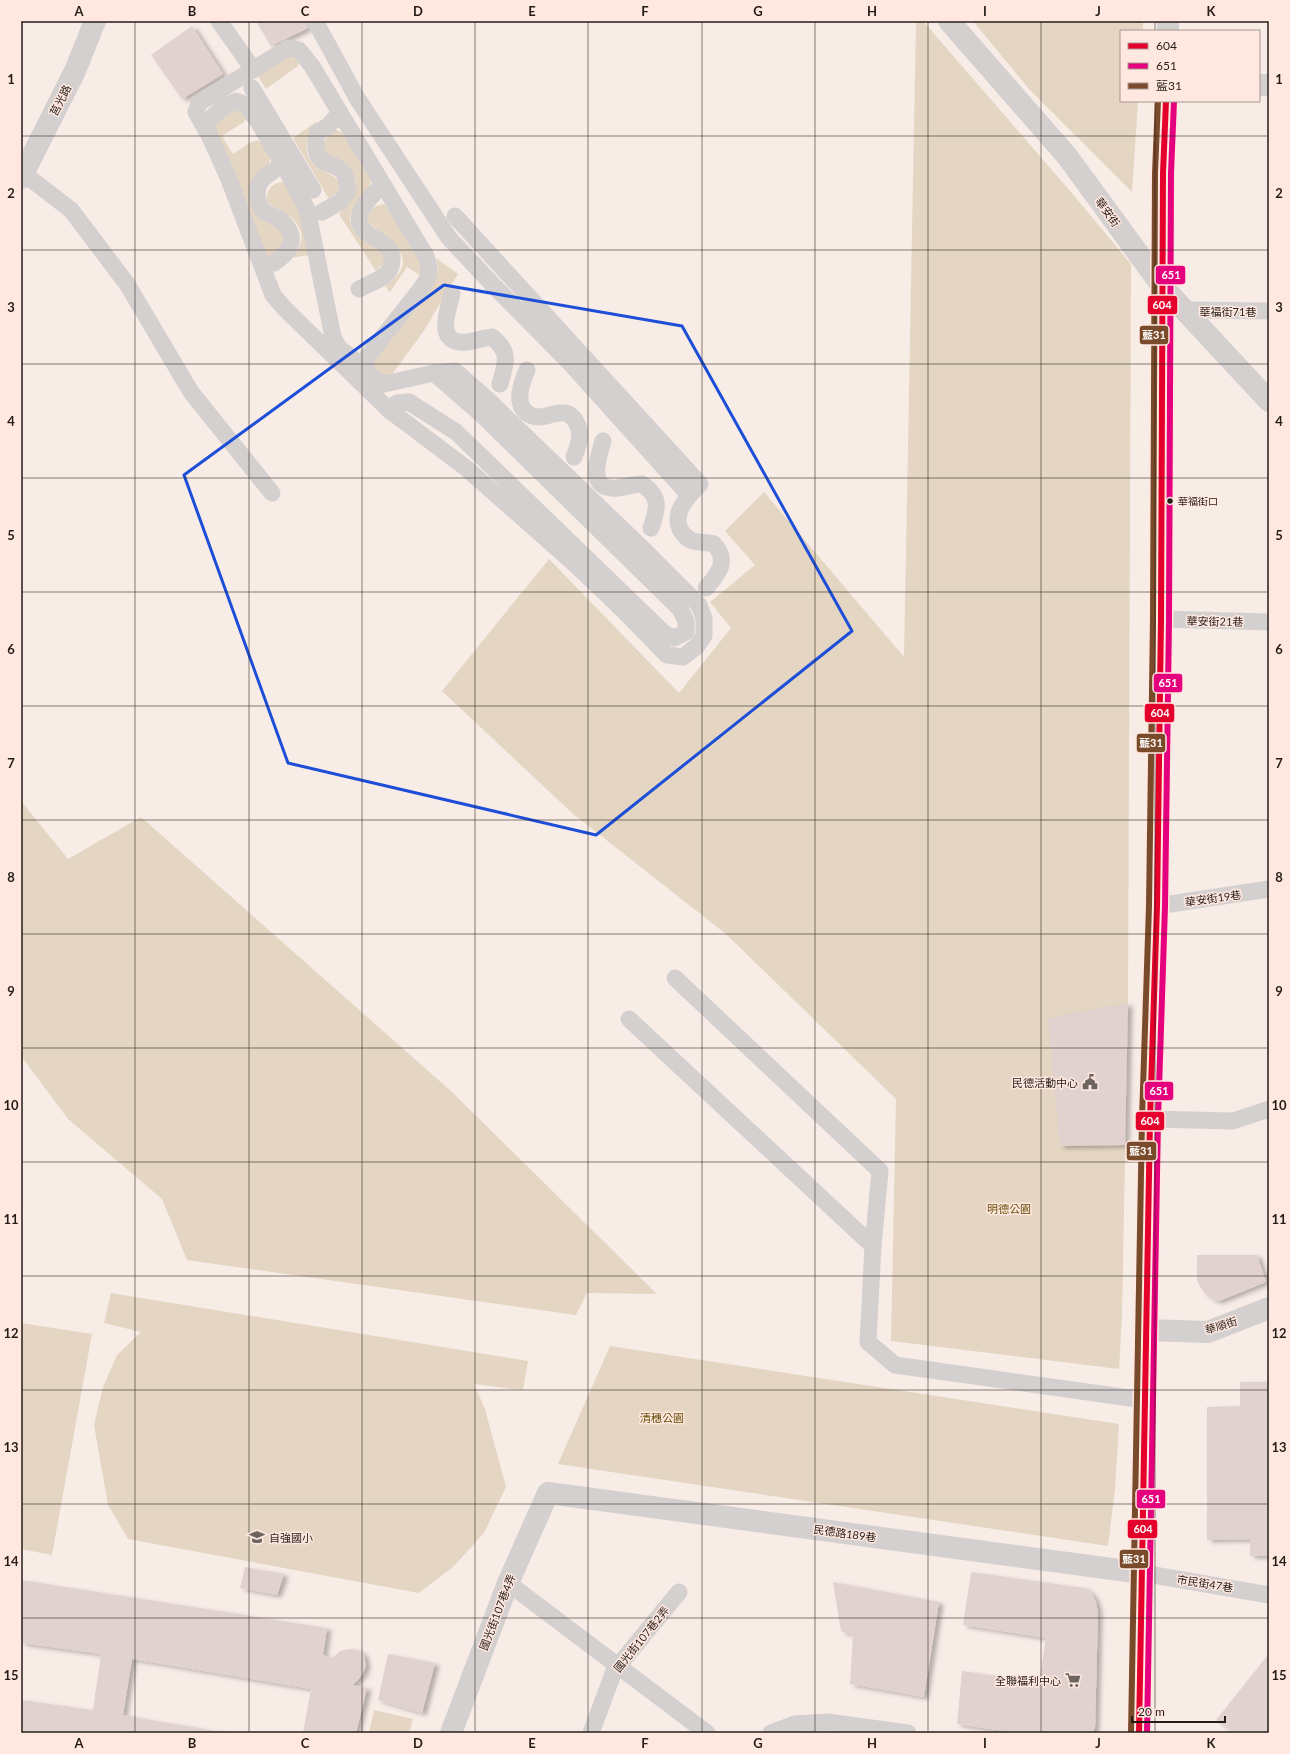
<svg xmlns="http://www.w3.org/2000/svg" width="1290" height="1754" font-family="Lato,'Noto Sans TC',sans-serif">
	<defs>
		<filter id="shadow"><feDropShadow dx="4.5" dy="2.5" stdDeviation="2" flood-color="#0004"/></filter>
	</defs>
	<rect width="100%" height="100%" fill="#f8ece7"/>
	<g fill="#e4d6c2">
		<polygon points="916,21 923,21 1070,191 1131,264 1128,1003 1122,1316 1119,1369 891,1341 896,1099 726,934 572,813 442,691 549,559 679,693 731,628 710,602 755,565 725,531 764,492 904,657"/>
		<polygon points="973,21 1143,21 1143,31 1121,31 1121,101 1138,101 1132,192 1029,89"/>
		<polygon points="288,57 297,58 299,62 298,66 266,89 258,76"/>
		<path d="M234,108l7,1 6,9 -3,4 -22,14 11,18c7,-4 15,-12 22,-13 5,-1 7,2 10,6 11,17 1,21 -12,33l32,51 -1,15 -18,15 -54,-139z"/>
		<path d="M316,122l1,1c-2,4 -7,9 -9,14 -4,10 0,26 10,31 9,6 17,6 22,17l-4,8 -7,6 -36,-61z"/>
		<path d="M336,130l7,3 29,43c-1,10 -6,16 -12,24 -2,3 -6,7 -8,10 -9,22 18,35 32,44 2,8 -2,11 -8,17l-37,-57c6,-5 9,-11 13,-18 14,-25 -12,-27 -25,-41 -8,-10 0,-21 9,-25z"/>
		<path d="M282,182c20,10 23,53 27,73l-19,3c17,-15 15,-32 -4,-44 -6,-5 -13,-7 -19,-12 -1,-11 3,-18 15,-20z"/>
		<path d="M383,204l8,5 32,52 -2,15 -14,-9 -17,25 -5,-6c40,-28 4,-45 -18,-65 2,-10 6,-15 16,-17z"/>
		<polygon points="436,258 458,274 423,332 393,373 385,376 374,370 375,358 436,276 438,268"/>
		<polygon points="21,801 68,859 141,817 452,1092 657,1294 587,1293 576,1315 187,1260 162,1199 68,1119 21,1056"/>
		<polygon points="111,1293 528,1361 523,1390 474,1384 485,1409 506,1487 484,1533 454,1566 419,1593 128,1539 108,1505 94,1425 103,1387 117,1355 141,1332 104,1323"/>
		<polygon points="21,1323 92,1334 52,1555 21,1549"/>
		<polygon points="610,1346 1119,1424 1115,1489 1108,1546 558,1464"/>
		<polygon points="374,1710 413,1719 409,1733 369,1733"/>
	</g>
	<g fill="#e1d2cf" filter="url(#shadow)">
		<polygon points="256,21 304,21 308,28 271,46"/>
		<polygon points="192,26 223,74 182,99 151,55"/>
		<polygon points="1128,1003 1125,1145 1060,1146 1048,1018"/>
		<polygon points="1197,1255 1257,1255 1266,1282 1219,1301 1213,1300 1204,1293 1197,1281"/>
		<polygon points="1240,1382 1269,1382 1269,1556 1250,1556 1250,1539 1207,1540 1207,1407 1240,1406"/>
		<polygon points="245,1567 284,1574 277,1595 240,1588"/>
		<polygon points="971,1572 1085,1588 1092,1594 1096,1602 1098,1613 1095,1727 1092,1733 1018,1733 957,1724 962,1671 1039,1682 1046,1638 963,1625"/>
		<polygon points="21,1580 327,1628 323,1655 332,1658 340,1651 350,1649 358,1650 364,1655 366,1666 362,1675 353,1685 367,1688 356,1733 303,1733 311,1689 132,1659 123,1715 227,1733 21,1733 21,1700 93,1710 101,1654 21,1643"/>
		<polygon points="833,1582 939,1602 924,1697 850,1684 853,1635 841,1631"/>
		<polygon points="388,1654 435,1663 422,1713 378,1700"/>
		<polygon points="1267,1656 1269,1658 1269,1733 1233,1733 1216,1720"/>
	</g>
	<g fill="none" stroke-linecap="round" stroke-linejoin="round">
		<g stroke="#d4d0cf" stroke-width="17">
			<polyline points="219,21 253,69"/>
			<polyline points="315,21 357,98 449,238 494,286 570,363 689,495"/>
			<polygon points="288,48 299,50 312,66 426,256 429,267 428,278 420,290 367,357 365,368 372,377 384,384 434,373 455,371 488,400 644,550 699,605 704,618 704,636 697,646 683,657 667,655 623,610 576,565 466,468 389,410 285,309 273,295 228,177 210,137 196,112 199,103"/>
			<polyline points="252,88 313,190"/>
			<polyline points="210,137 207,122 222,108 236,101 246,105 259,123 283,164 307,209 333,337 339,348 353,359"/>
			<polyline points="23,173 71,210 127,284 191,392 272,493"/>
			<path d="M322,212l18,-10 8,-11c-1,-7 -1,-16 -7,-21 -5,-4 -12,-6 -17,-8 -10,-5 -9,-20 -7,-29l11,-7 12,-13"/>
			<path d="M455,216l245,268c-11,12 -28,27 -20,45 3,5 6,10 13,12 6,2 15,1 21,3 15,17 5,29 -8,44"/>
			<path d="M274,263c19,-13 25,-28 5,-44 -4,-3 -9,-4 -14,-7 -8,-7 -11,-22 -4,-31 5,-6 15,-12 22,-17"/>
			<path d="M359,289c8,-4 18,-8 25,-13 5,-4 8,-10 8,-16 2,-22 -39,-22 -32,-46 3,-11 15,-21 22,-29"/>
			<path d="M452,294c-5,18 -17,51 15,48 8,-1 16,-4 25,-5 19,15 14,26 8,47"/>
			<polyline points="1186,310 1269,311"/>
			<path d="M527,370c-3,7 -6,15 -7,23 -2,14 6,24 20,24 9,-1 16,-5 25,-4 4,0 9,5 11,9 7,12 3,22 -2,35"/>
			<polyline points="389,410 397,403 409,402 456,432 664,633 674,638 686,632 686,621 680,609 480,413 434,373"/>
			<path d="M603,441c-5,17 -17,50 15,47 8,-1 16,-4 24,-4 19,13 16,24 9,44"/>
			<polyline points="1161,619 1269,622"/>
			<polyline points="1157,906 1269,889"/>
			<polyline points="675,978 880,1171 873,1246"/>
			<polyline points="629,1019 873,1246 868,1342 895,1365 1144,1400"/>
			<polyline points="1150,1119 1233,1121 1269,1109"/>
			<polyline points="1142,1573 1269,1595"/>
			<polyline points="508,1583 707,1733"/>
			<polyline points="591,1733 614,1671 679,1592"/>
			<polyline points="771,1733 795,1724 827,1722 908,1733"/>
		</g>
		<g stroke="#d4d0cf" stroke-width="22">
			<polyline points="949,21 1067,156 1162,286 1269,401"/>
			<polyline points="1259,85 1269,85"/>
			<polyline points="1147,1330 1208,1332 1269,1308"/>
			<polyline points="451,1733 508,1583 548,1493 1142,1573"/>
		</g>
		<g stroke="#d4d0cf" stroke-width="22">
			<polyline points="1168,31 1168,21"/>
			<polyline points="21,178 75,71 95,21"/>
			<polyline points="1139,1733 1150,1119 1157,906 1161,619 1163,173 1166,101"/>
		</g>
		<defs>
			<polyline id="bus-1" points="1139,1733 1150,1119 1157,906 1161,619 1163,173 1166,101"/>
			<polyline id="bus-2" points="1147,1733 1158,1119 1165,906 1169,619 1171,173 1174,101"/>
			<polyline id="bus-3" points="1131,1733 1142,1119 1149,906 1153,619 1155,173 1158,101"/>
		</defs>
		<use href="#bus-1" stroke="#ffe8e0" stroke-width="9"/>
		<use href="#bus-2" stroke="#ffe8e0" stroke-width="9"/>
		<use href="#bus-3" stroke="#ffe8e0" stroke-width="9"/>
		<use href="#bus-1" stroke="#e4002b" stroke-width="6"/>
		<use href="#bus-2" stroke="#e5007d" stroke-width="6"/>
		<use href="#bus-3" stroke="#7a4b2a" stroke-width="6"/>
	</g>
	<path fill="none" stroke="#1d4ed8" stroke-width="3" stroke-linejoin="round" d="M444,285l238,41 170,305 -256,204 -308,-72 -104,-288z"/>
	<path fill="none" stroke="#251c18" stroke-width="1" stroke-opacity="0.55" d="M135,21v1712M249,21v1712M362,21v1712M475,21v1712M588,21v1712M702,21v1712M815,21v1712M928,21v1712M1041,21v1712M1155,21v10M1155,101v1632M21,136h1248M21,250h1248M21,364h1248M21,478h1248M21,592h1248M21,706h1248M21,820h1248M21,934h1248M21,1048h1248M21,1162h1248M21,1276h1248M21,1390h1248M21,1504h1248M21,1618h1248"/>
	<defs>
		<symbol id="civic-bare" viewBox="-9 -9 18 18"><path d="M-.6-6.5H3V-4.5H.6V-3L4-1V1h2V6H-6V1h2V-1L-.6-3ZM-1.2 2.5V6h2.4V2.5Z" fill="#6f6560" stroke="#ffe8e0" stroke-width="2.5" paint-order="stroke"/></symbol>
		<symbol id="school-bare" viewBox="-9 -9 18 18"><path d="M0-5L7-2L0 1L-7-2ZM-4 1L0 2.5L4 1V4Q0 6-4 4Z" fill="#6f6560" stroke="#ffe8e0" stroke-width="2.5" paint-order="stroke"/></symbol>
		<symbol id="supermarket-bare" viewBox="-9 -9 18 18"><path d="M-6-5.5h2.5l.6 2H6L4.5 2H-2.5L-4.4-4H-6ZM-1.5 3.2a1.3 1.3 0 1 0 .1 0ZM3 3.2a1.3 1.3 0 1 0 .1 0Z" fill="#6f6560" stroke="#ffe8e0" stroke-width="2.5" paint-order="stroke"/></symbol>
	</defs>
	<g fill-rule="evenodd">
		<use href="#civic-bare" x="1079" y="1071" width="22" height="22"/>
		<use href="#school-bare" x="246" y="1526" width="22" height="22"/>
		<use href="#supermarket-bare" x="1062" y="1669" width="22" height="22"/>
	</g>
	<circle fill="#251c18" stroke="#ffe8e0" stroke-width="1.5" cx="1170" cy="501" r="3.5"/>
	<g text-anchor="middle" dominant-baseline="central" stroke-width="3" stroke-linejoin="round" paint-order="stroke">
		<g font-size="10" fill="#251c18" stroke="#ffe8e0" text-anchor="start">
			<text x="1178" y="501">華福街口</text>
		</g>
		<g font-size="11" fill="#251c18" stroke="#ffe8e0">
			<text transform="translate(60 100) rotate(-63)">莒光路</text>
			<text transform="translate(1108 212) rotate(54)">華安街</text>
			<text x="1228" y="311">華福街71巷</text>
			<text transform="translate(1215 621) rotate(1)">華安街21巷</text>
			<text transform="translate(1213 898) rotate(-8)">華安街19巷</text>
			<text transform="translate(1221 1325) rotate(-17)">華順街</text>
			<text transform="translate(845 1533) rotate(8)">民德路189巷</text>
			<text transform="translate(1205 1583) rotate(9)">市民街47巷</text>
			<text transform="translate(497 1612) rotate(-69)">國光街107巷4弄</text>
			<text transform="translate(641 1639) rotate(-51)">國光街107巷2弄</text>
		</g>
		<g font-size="11" fill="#251c18" stroke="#ffe8e0" text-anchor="end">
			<text x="1078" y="1082">民德活動中心</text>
			<text x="269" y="1537" text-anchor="start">自強國小</text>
			<text x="1061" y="1680">全聯福利中心</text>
		</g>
		<g font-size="11" fill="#685009" stroke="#ffe8e0">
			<text x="1009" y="1208">明德公園</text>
			<text x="662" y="1417">清穗公園</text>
		</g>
	</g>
	<g stroke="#ffe8e0" stroke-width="1.5">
		<rect x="1155" y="265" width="31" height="20" rx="4" fill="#e5007d"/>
		<rect x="1147" y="295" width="31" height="20" rx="4" fill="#e4002b"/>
		<rect x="1139" y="325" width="30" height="20" rx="4" fill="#7a4b2a"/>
		<rect x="1153" y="673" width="30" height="20" rx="4" fill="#e5007d"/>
		<rect x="1144" y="703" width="31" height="20" rx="4" fill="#e4002b"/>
		<rect x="1136" y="733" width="30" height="20" rx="4" fill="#7a4b2a"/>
		<rect x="1144" y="1081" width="30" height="20" rx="4" fill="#e5007d"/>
		<rect x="1135" y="1111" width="30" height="20" rx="4" fill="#e4002b"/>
		<rect x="1126" y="1141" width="31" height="20" rx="4" fill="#7a4b2a"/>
		<rect x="1136" y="1489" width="30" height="20" rx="4" fill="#e5007d"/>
		<rect x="1127" y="1519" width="31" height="20" rx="4" fill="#e4002b"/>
		<rect x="1119" y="1549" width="30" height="20" rx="4" fill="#7a4b2a"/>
	</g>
	<g font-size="11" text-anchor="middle" font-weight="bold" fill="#fff">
		<text x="1171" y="279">651</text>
		<text x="1162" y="309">604</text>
		<text x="1154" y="339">藍31</text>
		<text x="1168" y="687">651</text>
		<text x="1160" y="717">604</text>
		<text x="1151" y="747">藍31</text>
		<text x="1159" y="1095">651</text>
		<text x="1150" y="1125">604</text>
		<text x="1141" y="1155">藍31</text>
		<text x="1151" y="1503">651</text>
		<text x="1143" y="1533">604</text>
		<text x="1134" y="1563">藍31</text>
	</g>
	<rect width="1290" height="1754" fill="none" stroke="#ffe8e0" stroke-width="44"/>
	<rect x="1120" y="30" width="140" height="72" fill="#ffe8e0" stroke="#a89690"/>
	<rect x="1128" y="43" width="20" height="6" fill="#e4002b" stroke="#a89690"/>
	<text x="1156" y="50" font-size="12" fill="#251c18">604</text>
	<rect x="1128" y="63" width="20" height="6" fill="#e5007d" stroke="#a89690"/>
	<text x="1156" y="70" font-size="12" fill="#251c18">651</text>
	<rect x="1128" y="83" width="20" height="6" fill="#7a4b2a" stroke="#a89690"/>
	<text x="1156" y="90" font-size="12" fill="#251c18">藍31</text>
	<path d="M1132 1716v6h93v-6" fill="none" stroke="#251c18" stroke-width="2"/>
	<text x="1138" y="1716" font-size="12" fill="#251c18" stroke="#ffe8e0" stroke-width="3" paint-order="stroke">20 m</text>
	<rect x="22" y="22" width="1246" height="1710" fill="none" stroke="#251c18" stroke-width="1.5"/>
	<g font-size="13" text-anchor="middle" font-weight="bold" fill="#251c18">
		<text x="79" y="16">A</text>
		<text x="192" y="16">B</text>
		<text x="305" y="16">C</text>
		<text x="418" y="16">D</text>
		<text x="532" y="16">E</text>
		<text x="645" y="16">F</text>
		<text x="758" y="16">G</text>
		<text x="872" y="16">H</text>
		<text x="985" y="16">I</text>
		<text x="1098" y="16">J</text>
		<text x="1211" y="16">K</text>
		<text x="11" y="84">1</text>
		<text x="1279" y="84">1</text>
		<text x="11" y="198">2</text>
		<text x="1279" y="198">2</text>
		<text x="11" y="312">3</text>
		<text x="1279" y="312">3</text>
		<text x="11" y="426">4</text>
		<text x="1279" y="426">4</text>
		<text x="11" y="540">5</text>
		<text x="1279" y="540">5</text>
		<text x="11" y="654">6</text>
		<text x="1279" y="654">6</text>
		<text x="11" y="768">7</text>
		<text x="1279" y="768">7</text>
		<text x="11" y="882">8</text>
		<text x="1279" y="882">8</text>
		<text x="11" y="996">9</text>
		<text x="1279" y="996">9</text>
		<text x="11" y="1110">10</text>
		<text x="1279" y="1110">10</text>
		<text x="11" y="1224">11</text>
		<text x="1279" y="1224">11</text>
		<text x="11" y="1338">12</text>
		<text x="1279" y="1338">12</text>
		<text x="11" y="1452">13</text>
		<text x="1279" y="1452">13</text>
		<text x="11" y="1566">14</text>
		<text x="1279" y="1566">14</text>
		<text x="11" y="1680">15</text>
		<text x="1279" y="1680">15</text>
		<text x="79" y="1748">A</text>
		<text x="192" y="1748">B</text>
		<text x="305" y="1748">C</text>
		<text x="418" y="1748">D</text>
		<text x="532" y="1748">E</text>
		<text x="645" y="1748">F</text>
		<text x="758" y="1748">G</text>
		<text x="872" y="1748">H</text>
		<text x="985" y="1748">I</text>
		<text x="1098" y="1748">J</text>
		<text x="1211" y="1748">K</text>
	</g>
</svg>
